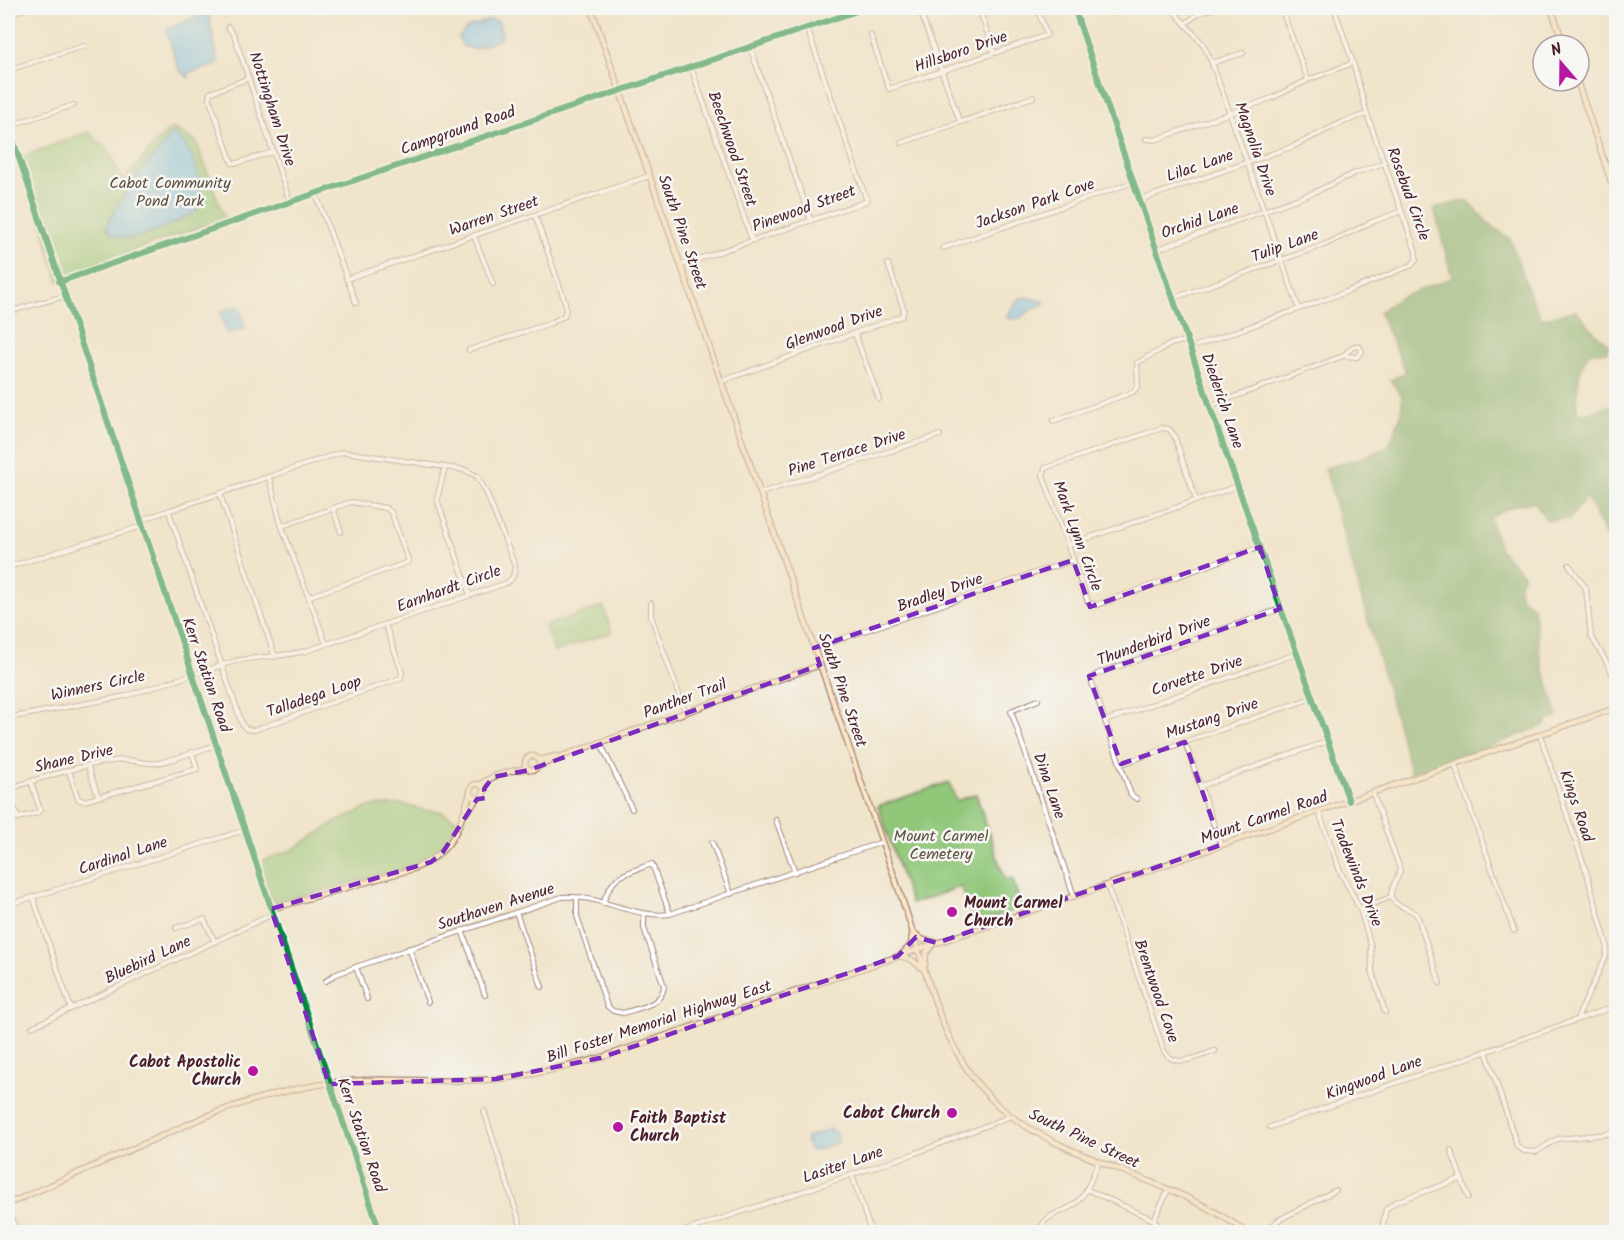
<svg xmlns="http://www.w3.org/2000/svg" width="1624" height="1240" font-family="Kalam,sans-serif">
	<rect width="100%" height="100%" fill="#f6f6f2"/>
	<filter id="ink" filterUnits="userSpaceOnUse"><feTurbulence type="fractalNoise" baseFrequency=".0167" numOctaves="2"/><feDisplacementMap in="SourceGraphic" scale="12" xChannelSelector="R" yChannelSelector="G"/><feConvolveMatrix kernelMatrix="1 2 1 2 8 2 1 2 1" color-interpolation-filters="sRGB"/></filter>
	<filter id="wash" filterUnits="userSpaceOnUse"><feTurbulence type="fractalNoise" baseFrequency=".008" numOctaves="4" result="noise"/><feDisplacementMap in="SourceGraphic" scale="24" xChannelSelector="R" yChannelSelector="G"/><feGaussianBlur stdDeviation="1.35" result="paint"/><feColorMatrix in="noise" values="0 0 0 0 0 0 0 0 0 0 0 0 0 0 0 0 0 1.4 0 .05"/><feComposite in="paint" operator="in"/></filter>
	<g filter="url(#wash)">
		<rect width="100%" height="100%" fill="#f0e4ca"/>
		<g fill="#90c779" stroke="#6d7352" stroke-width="1.5">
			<polygon points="172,128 196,141 225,219 143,247 97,269 59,282 21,157 88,132 110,152 124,184 127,177 161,137"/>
			<polygon points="603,606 612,632 554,652 545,626"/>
			<polygon points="949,782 956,801 976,794 1005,880 1012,878 1022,908 974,924 961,887 911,904 878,806"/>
			<polygon points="401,804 424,810 441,811 460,822 439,853 418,865 277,903 270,899 258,862 292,850 336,822 371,806"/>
		</g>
		<path fill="#74ac69" stroke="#5f664a" stroke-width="1.5" d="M1467,200l21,23 22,16 20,56 12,24 34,-9 19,23 13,11 -1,8h-16c-15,14 -13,40 -14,60l13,1 26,-10v141l-10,-8 -20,-40 -16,23 -24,1 -11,-18c-18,1 -31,6 -45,16l10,32 24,25 -5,10 1,11 13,11 8,54 17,55 -10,4 -3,5 -94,36 -40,12 -86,-305 38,-11 26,-11 13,-34v-16l-12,-16 16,-8 -27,-60 20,-14 53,-20 -18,-70z"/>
		<g fill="#75c1ef" stroke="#60708d" stroke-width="1.5">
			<path d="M205,14l3,1c3,5 7,36 10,46l-1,4 -29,8 1,5 -10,-8 -12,-37 1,-5z"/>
			<polygon points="489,20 498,21 502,35 501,39 474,49 463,46 458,38 467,28"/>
			<path d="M173,134c20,11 33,54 25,75 -9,9 -54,27 -68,29 -6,1 -13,-2 -19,-4l-4,-7 1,-4 22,-39 35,-40 4,-8z"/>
			<path d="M1025,297l20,5c-6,6 -18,8 -25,16l-11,1 -3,-2 13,-18z"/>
			<polygon points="236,306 240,308 245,329 227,334 220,311"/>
			<polygon points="829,1129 835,1132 838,1142 815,1151 810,1150 806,1143 807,1137"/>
		</g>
	</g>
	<g filter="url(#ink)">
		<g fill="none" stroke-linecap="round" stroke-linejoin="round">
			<defs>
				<g id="street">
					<polyline points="919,8 960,122"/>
					<polyline points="979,8 994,53"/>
					<polyline points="1110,8 1112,13"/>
					<polyline points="1171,8 1203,44 1212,63 1299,309"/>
					<polyline points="1281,8 1308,80"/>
					<polyline points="8,14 28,8"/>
					<polyline points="1185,24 1199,13 1215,8"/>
					<polyline points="228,27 234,35 290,202"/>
					<polyline points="871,36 889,89 1047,35 1037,8"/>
					<polyline points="750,47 811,221"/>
					<polyline points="1212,63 1243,53"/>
					<polyline points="691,67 752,240"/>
					<polyline points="8,70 84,46"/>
					<polyline points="249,78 210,93 209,98 232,163 237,163 273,152"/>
					<polyline points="8,126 74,105"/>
					<polyline points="1146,139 1155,140 1272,98 1308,80 1353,63"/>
					<polyline points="901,143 1033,97"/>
					<polyline points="316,194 356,303"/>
					<polyline points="1140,200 1294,146 1343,122 1367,114"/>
					<polyline points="474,236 493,284"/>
					<polyline points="943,248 1134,182"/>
					<polyline points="1158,249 1313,193 1355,173 1384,163"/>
					<polyline points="681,265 867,201 807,28"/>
					<polyline points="346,279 649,176"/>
					<polyline points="1174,298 1324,245 1372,222 1402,211"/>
					<polyline points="8,312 64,296"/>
					<polyline points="855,334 879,399"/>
					<polyline points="1190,348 1346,292 1412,265 1416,260 1416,252 1367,114 1353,63 1334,8"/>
					<polyline points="469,350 551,323 564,316 566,310 565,302 535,215"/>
					<polyline points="722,381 902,316 904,310 888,264"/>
					<polyline points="1210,406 1343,356 1357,357 1362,352 1360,347 1354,346 1343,356"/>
					<polyline points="1053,421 1133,392 1138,386 1137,363 1171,344 1188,340"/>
					<polyline points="445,467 437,499 470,595"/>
					<path d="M269,478c5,16 8,33 13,49 14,39 30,77 44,117"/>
					<polyline points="761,493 940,435"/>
					<polyline points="220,494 275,657"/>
					<polyline points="1196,500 1174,435 1169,429 1162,428 1045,468 1043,475 1088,602 1096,605 1260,547"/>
					<polyline points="333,508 341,532"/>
					<polyline points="169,512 242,724 246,729 254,730 401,678 402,672 385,624"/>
					<polyline points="282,526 351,502 386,508 391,512 409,562 310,596"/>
					<polyline points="1068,545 1238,486"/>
					<polyline points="1569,565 1586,588 1591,636 1610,668 1616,685"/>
					<polyline points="8,567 142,526"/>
					<polyline points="651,603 651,616 685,711"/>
					<polyline points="814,648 1073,560"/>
					<polyline points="1038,700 1011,711 1074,896"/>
					<path d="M8,718l118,-22 109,-35c24,-5 47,-4 71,-10l198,-67c9,-4 10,-8 11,-18l-28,-72 -10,-18 -12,-6 -113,-17 -10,-1 -201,68"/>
					<polyline points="1105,721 1296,654"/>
					<polyline points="1540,735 1587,874 1607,945 1606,956 1577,1019"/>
					<polyline points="600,742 632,809"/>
					<polyline points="1185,742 1221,845"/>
					<polyline points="1121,764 1312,698"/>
					<polyline points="1455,765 1514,931"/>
					<polyline points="88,767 98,796"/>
					<polyline points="69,771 78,799 84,801 197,769 192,752"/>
					<path d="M31,781l9,29 -3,3 -19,5 -10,-29c33,-11 78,-26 113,-29 12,-1 25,5 37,3 19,-4 39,-12 58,-18"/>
					<polyline points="1201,786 1328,741"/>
					<path d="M1373,794l27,75c-1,11 -10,16 -9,28 6,12 18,9 26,18l23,68"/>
					<polyline points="1137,799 1131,795 1092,683 1092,678 1097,674 1280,609"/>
					<polyline points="1319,812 1340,871 1360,909 1371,946 1372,971 1385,1012"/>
					<polyline points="776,820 795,872"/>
					<polyline points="712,842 731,894"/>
					<path d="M1107,885l57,166c11,19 34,5 51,0"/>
					<polyline points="33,897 71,1009"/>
					<path d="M577,898v18l30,90 6,5 10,2c15,-5 40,-8 41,-27l-20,-58v-14"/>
					<path d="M603,903c10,-30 22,-29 49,-39l18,50"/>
					<polyline points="8,905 245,830"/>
					<polyline points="1360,909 1391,897"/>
					<polyline points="516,912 542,987"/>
					<polyline points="176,928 204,919 215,942"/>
					<polyline points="462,930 485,995"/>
					<polyline points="409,948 428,1002"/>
					<polyline points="356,967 367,999"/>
					<path d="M326,981l8,-6 22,-8 206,-70c37,-3 71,22 108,17l212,-72"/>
					<polyline points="32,1027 273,914"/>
					<polyline points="1486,1051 1517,1146 1524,1151 1536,1152 1557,1139 1607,1134 1616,1129"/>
					<polyline points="484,1111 523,1232"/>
					<polyline points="1270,1127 1616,1006"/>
					<polyline points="1451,1150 1468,1197"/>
					<polyline points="852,1175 871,1232"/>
					<polyline points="1086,1189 1154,1220 1159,1227 1160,1232"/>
					<polyline points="8,1210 17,1232"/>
					<polyline points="1154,1220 1168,1190"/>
					<polyline points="8,1225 10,1232"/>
					<polyline points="682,1232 916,1153 1011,1116"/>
					<path d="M1043,1232l-2,-5c9,-16 22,-13 35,-24 12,-10 16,-28 23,-42"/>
					<polyline points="1266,1232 1277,1221 1336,1190"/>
					<polyline points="1378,1232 1382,1229 1386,1209 1395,1202 1460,1179"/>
				</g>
				<g id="secondary">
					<path d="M591,8l291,834c11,31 22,61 31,91 17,54 32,114 70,157 22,26 52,43 82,57 59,27 129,46 181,85"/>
					<polyline points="1074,8 1219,433 1349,801"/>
					<polyline points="1551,8 1564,45"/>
					<polyline points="1577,81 1616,196"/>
					<polyline points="8,125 380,1232"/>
					<polyline points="59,282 290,202 866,8"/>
					<circle cx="532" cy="763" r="7"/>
					<polyline points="539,760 556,756"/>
					<polyline points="539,766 559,757 820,665"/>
					<circle cx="477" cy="791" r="7"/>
					<path d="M480,785c13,-11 31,-14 47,-17"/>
					<polyline points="465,814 477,799"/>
					<path d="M271,909l142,-40c40,-17 44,-37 57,-75"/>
					<polyline points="913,932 923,940 934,942"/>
					<polyline points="903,953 911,945 912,935"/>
					<polyline points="899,956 912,960 923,969"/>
					<polyline points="925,965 926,953 932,946"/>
					<path d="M8,1204l194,-86c53,-21 109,-36 165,-38 43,-1 86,3 129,-1 36,-3 69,-12 104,-21l507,-173 509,-177"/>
				</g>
			</defs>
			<use href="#street" stroke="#9d827a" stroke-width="6"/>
			<use href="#secondary" stroke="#9d827a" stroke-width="7"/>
			<use href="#street" stroke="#fff" stroke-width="4"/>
			<use href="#secondary" stroke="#fde5c5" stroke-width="4.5"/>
			<defs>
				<g id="cycleway">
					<polyline points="1074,8 1219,433 1349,801"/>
					<polyline points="8,125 380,1232"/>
					<polyline points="59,282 290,202 866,8"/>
				</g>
			</defs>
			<use href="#cycleway" stroke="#f6f6f2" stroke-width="10"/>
			<use href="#cycleway" stroke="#00873e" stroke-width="6"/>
		</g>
	</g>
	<path d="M0 0H1624V1240H0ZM1260,547l20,62 -191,67 32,88 64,-22 36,103 -284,98 -21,-6 -18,19 -298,102 -104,21 -167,5 -58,-175 160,-47 12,-10 34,-53 9,-1 -2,-9 9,-12 36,-7 291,-105 -6,-17 259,-88 17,47z" fill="#f0e4ca" fill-opacity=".55" fill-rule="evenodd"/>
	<path fill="none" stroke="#7b2cbf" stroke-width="4.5" stroke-dasharray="12 8" stroke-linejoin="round" d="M1260,547l20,62 -191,67 32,88 64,-22 36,103 -284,98 -21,-6 -18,19 -298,102 -104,21 -167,5 -58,-175 160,-47 12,-10 34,-53 9,-1 -2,-9 9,-12 36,-7 291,-105 -6,-17 259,-88 17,47z"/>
	<g fill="#b5179e" stroke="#f6f6f2" stroke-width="2">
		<circle cx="952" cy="912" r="6"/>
		<circle cx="253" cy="1071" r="6"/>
		<circle cx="952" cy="1113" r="6"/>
		<circle cx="618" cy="1127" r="6"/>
	</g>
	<g text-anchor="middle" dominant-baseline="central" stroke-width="5" stroke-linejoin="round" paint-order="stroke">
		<g font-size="16" fill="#4a1f2b" stroke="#f6f6f2">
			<text transform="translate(961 52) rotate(-19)">Hillsboro Drive</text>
			<text transform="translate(272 109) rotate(72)">Nottingham Drive</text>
			<text transform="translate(458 131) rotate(-19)">Campground Road</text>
			<text transform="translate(732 149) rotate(71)">Beechwood Street</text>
			<text transform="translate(1255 149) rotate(71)">Magnolia Drive</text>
			<text transform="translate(1200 166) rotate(-19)">Lilac Lane</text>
			<text transform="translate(1408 194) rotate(70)">Rosebud Circle</text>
			<text transform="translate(1035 204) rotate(-19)">Jackson Park Cove</text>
			<text transform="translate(804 209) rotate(-20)">Pinewood Street</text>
			<text transform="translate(494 216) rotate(-19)">Warren Street</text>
			<text transform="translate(1200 221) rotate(-19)">Orchid Lane</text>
			<text transform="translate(682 232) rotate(71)">South Pine Street</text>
			<text transform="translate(1285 246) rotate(-20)">Tulip Lane</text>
			<text transform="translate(834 328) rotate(-20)">Glenwood Drive</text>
			<text transform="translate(1222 401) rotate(71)">Diederich Lane</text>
			<text transform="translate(847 453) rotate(-18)">Pine Terrace Drive</text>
			<text transform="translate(1077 536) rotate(70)">Mark Lynn Circle</text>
			<text transform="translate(449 589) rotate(-20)">Earnhardt Circle</text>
			<text transform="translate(940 593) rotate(-19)">Bradley Drive</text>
			<text transform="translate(1154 641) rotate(-20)">Thunderbird Drive</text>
			<text transform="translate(206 675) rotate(71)">Kerr Station Road</text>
			<text transform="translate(1197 676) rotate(-19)">Corvette Drive</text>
			<text transform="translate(98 686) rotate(-12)">Winners Circle</text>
			<text transform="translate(842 690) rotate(71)">South Pine Street</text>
			<text transform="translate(314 697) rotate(-19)">Talladega Loop</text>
			<text transform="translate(685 699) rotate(-20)">Panther Trail</text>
			<text transform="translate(1212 719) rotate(-19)">Mustang Drive</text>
			<text transform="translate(74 759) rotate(-13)">Shane Drive</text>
			<text transform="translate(1049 786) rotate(71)">Dina Lane</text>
			<text transform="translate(1576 806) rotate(71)">Kings Road</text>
			<text transform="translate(1264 818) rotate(-19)">Mount Carmel Road</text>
			<text transform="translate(123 856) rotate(-18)">Cardinal Lane</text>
			<text transform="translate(1356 873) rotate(68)">Tradewinds Drive</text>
			<text transform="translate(496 907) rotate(-18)">Southaven Avenue</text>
			<text transform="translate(148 960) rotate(-25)">Bluebird Lane</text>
			<text transform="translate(1156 991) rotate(71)">Brentwood Cove</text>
			<text transform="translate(659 1022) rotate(-18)">Bill Foster Memorial Highway East</text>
			<text transform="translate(1374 1078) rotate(-20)">Kingwood Lane</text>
			<text transform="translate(361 1135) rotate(71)">Kerr Station Road</text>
			<text transform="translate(1084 1139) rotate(25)">South Pine Street</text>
			<text transform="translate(843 1165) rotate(-19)">Lasiter Lane</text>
		</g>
		<g font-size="16" fill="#5f5142" stroke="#f6f6f2">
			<text x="170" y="183">Cabot Community<tspan x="170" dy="18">Pond Park</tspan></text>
			<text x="941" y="836">Mount Carmel<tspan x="941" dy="18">Cemetery</tspan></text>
		</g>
		<g font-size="16" font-weight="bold" fill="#4a1f2b" stroke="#f6f6f2" text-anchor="start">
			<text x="964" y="903">Mount Carmel<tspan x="964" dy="18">Church</tspan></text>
			<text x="241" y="1062" text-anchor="end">Cabot Apostolic<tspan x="241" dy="18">Church</tspan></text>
			<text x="940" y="1113" text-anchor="end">Cabot Church</text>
			<text x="630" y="1118">Faith Baptist<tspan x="630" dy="18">Church</tspan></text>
		</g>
	</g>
	<rect width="1624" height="1240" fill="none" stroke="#f6f6f2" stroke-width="30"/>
	<g transform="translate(1561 63) rotate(340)"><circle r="28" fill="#f6f6f2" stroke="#b1a0a2" stroke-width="1.5"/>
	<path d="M0-4.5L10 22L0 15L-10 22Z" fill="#b5179e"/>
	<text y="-9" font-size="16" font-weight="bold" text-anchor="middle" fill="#4a1f2b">N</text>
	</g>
</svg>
